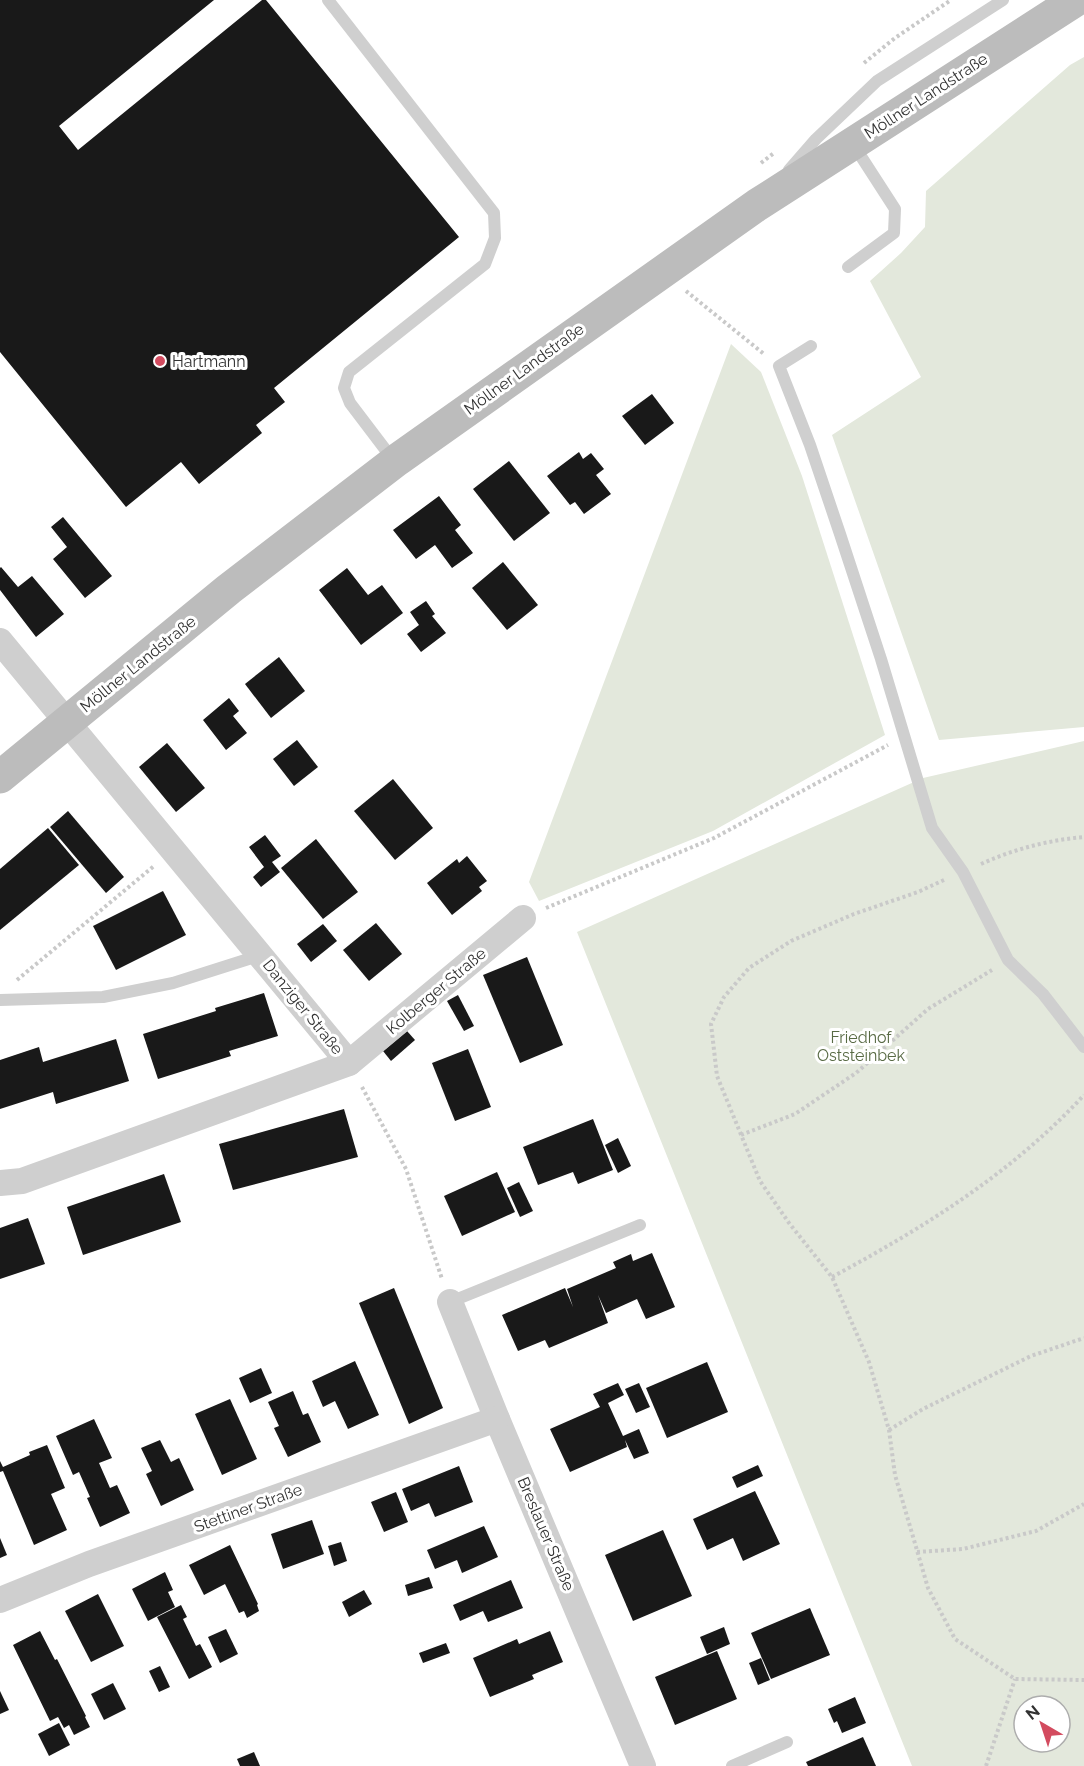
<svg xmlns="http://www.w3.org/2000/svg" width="1084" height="1766" font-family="Raleway,sans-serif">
	<rect width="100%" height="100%" fill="#fff"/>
	<g fill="#e3e8dc" fill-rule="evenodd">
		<polygon points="1084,57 1084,727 939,740 832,435 921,377 870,281 901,253 925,227 926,191 1070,65"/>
		<polygon points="731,344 761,372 802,476 885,735 713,831 539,901 529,882"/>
		<path d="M1084,741v1025h-172l-335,-834 346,-154zM1024,1706h36v36h-36z"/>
	</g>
	<g fill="#191919">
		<polygon points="0,0 214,0 59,126 78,150 262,0 266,0 459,237 274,388 285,402 256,425 262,433 199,484 181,462 126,507 0,352"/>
		<polygon points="652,394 674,423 645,445 622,416"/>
		<polygon points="579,452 583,459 591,453 604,469 596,475 611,494 584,514 575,502 570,505 547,476"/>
		<polygon points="509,461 550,513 514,541 473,489"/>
		<polygon points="439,496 461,525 455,530 473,553 452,568 435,545 416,559 393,530"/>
		<polygon points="63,517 112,576 85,598 53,559 67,547 51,527"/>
		<polygon points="503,562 538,605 507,630 472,588"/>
		<polygon points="1,567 18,587 32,576 64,614 36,637 0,590 0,568"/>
		<polygon points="347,568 368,595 382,585 403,613 361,645 319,590"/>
		<polygon points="426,601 435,614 432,616 446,633 421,652 407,634 419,625 410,612"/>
		<polygon points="279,657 305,691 271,718 245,684"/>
		<polygon points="229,698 239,711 233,716 247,733 226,750 203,720"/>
		<polygon points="297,740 318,767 294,786 273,759"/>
		<polygon points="167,743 205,788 176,812 139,767"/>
		<polygon points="393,779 433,828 395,860 354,811"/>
		<polygon points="68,811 124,877 106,893 50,827"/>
		<polygon points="48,828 79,865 0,930 0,869"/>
		<polygon points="265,835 281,856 272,862 280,872 261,887 253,877 264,867 249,847"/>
		<polygon points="316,839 358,892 323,919 281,868"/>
		<polygon points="467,856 487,881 479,887 482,891 452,915 427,883 457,859 459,863"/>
		<polygon points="163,891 186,935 116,970 93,926"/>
		<polygon points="376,923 402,954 369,981 343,950"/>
		<polygon points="323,924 337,941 311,962 297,944"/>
		<polygon points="527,957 563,1045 520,1063 483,975"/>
		<polygon points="264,993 278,1036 229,1051 231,1056 158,1079 143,1034 216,1011 215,1008"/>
		<polygon points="458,995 474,1026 464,1031 447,1001"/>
		<polygon points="407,1031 415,1040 391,1061 383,1051"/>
		<polygon points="116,1039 129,1081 56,1104 53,1092 0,1109 0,1060 39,1047 43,1062"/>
		<polygon points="468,1049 491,1107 455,1121 432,1063"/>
		<polygon points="344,1109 358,1157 233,1190 219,1144"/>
		<polygon points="593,1119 613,1170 578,1184 573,1172 538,1185 523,1147"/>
		<polygon points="618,1138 631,1166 618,1173 605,1145"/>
		<polygon points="497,1172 515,1212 462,1236 444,1196"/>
		<polygon points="164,1174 181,1222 83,1255 67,1207"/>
		<polygon points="519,1182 533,1211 520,1217 507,1188"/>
		<polygon points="28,1218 45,1264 0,1279 0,1228"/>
		<polygon points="652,1253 675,1307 646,1319 637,1299 606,1313 598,1295 608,1323 549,1348 545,1340 518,1351 502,1315 565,1288 573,1307 567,1289 616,1268 613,1262 631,1254 633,1261"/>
		<polygon points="394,1288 443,1408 409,1424 359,1303"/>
		<polygon points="355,1361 379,1415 348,1429 335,1401 323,1407 312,1381"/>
		<polygon points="707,1362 728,1412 667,1438 646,1388"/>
		<polygon points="261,1368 272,1393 250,1403 239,1378"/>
		<polygon points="618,1383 624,1395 608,1403 623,1436 639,1429 649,1453 634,1459 625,1440 627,1447 570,1472 550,1429 600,1407 593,1394"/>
		<polygon points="639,1383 650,1407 636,1413 625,1389"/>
		<polygon points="293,1391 303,1415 308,1413 321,1442 288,1457 274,1428 279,1426 268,1402"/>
		<polygon points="230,1399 257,1459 222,1475 195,1414"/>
		<polygon points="94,1419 112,1458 99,1463 110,1488 117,1485 130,1513 100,1527 87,1498 90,1497 79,1472 73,1475 56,1436"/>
		<polygon points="160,1440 171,1462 179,1458 194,1490 161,1506 146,1474 152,1471 141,1448"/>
		<polygon points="47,1445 65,1488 51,1494 67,1530 34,1545 3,1471 0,1472 0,1461 3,1467 30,1455 29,1452"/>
		<polygon points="758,1465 763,1476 737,1488 732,1477"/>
		<polygon points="459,1466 473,1502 435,1517 429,1503 411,1511 402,1489"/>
		<polygon points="755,1491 780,1544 743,1561 733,1538 707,1550 693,1519"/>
		<polygon points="396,1492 408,1522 384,1532 371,1502"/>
		<polygon points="312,1520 324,1554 283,1569 271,1534"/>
		<polygon points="484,1526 498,1557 462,1573 457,1560 435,1569 427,1550"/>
		<polygon points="663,1530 692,1596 633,1621 605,1555"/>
		<polygon points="0,1538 7,1555 0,1558"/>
		<polygon points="341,1542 347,1561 334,1566 328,1546"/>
		<polygon points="230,1545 258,1604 257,1605 259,1611 247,1618 244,1611 239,1613 225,1584 204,1595 189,1565"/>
		<polygon points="165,1572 173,1590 168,1592 175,1607 148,1621 132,1589"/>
		<polygon points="429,1577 433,1588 408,1596 405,1585"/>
		<polygon points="511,1580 523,1608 488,1622 483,1611 460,1621 453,1605"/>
		<polygon points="364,1590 372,1604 349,1617 342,1602"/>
		<polygon points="98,1594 124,1646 91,1662 65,1611"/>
		<polygon points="181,1605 187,1617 183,1619 196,1646 200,1644 212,1667 189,1679 157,1617"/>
		<polygon points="810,1608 830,1655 771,1679 751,1633"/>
		<polygon points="724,1627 730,1644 707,1654 700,1637"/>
		<polygon points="226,1629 238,1654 220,1663 208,1637"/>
		<polygon points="40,1631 55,1660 57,1659 86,1716 85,1717 90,1727 74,1735 69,1725 64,1728 58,1717 50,1721 13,1645"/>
		<polygon points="550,1631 563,1662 532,1675 534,1679 490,1697 473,1658 517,1639 519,1644"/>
		<polygon points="446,1643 450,1653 423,1663 419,1653"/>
		<polygon points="717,1651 737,1699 675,1725 655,1677"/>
		<polygon points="761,1658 770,1680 758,1685 749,1663"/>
		<polygon points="160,1666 170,1687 159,1692 149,1671"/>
		<polygon points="113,1683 126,1709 104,1720 91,1694"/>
		<polygon points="0,1691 9,1710 0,1714"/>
		<polygon points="855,1697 866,1723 842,1733 837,1721 834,1723 828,1709"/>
		<polygon points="59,1723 70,1745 49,1756 38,1734"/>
		<polygon points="863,1737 876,1766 808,1766 806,1762"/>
		<polygon points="254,1752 260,1766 240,1766 237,1759"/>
	</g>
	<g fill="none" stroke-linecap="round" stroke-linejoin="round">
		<g stroke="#c9c9c9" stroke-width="4" stroke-dasharray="3 3" stroke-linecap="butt">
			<polyline points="864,63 895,38 951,0"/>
			<polyline points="761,163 774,153"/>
			<polyline points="686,291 764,354"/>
			<path d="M981,864c33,-15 68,-24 103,-27"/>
			<polyline points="944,880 918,892 854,914 791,941 749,968 724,997 711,1024 717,1076 760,1181 789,1223 832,1277 869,1362 889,1430 895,1475 928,1588 955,1639 1015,1679 1084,1680"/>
			<polyline points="546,908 714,838 888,745"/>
			<polyline points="17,980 154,866"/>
			<polyline points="362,1087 406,1169 442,1279"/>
			<polyline points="741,1135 795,1114 856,1073 928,1009 992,970"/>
			<path d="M832,1277c93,-50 180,-104 252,-182"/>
			<polyline points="889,1430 923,1409 1031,1356 1084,1338"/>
			<polyline points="917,1552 963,1549 1036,1531 1084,1504"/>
			<polyline points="986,1766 1015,1679"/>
		</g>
		<g stroke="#cfcfcf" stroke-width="12">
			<polyline points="328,0 494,213 495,238 485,264 349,372 344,388 350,403 394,461"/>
			<polyline points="789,170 816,139 877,81 1003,0"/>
			<polyline points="848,267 894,233 895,209 853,144"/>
			<polyline points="811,346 779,366 810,445 840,534 881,659 932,828 963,872 1008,960 1043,994 1084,1047"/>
			<polyline points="0,1000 103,997 173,983 261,955"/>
			<polyline points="450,1302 640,1225"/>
			<polyline points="732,1766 787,1742"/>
		</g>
		<g stroke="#cfcfcf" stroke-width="26">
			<polyline points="0,641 349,1063"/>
			<polyline points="0,1183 22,1181 349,1063 523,918"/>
			<polyline points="450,1302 497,1419 643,1766"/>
			<polyline points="0,1600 89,1564 497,1419"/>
		</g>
		<polyline stroke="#bcbcbc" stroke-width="33" points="0,777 229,589 397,460 757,205 1076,0"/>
	</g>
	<circle fill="#d34b5f" stroke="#fff" stroke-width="2" cx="160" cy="361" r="6"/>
	<g text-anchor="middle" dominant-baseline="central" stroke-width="6" stroke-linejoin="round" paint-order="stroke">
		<g font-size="16" fill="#323232" stroke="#fff">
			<text transform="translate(926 96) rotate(-33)">Möllner Landstraße</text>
			<text transform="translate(524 369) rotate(-36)">Möllner Landstraße</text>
			<text transform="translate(138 664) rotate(-39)">Möllner Landstraße</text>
			<text transform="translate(436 991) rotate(-40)">Kolberger Straße</text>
			<text transform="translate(303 1007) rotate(51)">Danziger Straße</text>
			<text transform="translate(248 1508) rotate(-20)">Stettiner Straße</text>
			<text transform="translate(546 1534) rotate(67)">Breslauer Straße</text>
		</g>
		<g font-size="16" fill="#323232" stroke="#fff" text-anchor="start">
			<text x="172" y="361">Hartmann</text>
		</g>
		<g font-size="16" fill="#586a44" stroke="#fff">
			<text x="861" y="1037">Friedhof<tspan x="861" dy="18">Oststeinbek</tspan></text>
		</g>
	</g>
	<g transform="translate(1042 1724) rotate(321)"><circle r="28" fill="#ffffff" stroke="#adadad" stroke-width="1.5"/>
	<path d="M0-4.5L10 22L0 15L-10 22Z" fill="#d34b5f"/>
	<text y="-9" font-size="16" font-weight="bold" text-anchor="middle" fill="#323232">N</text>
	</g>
</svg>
